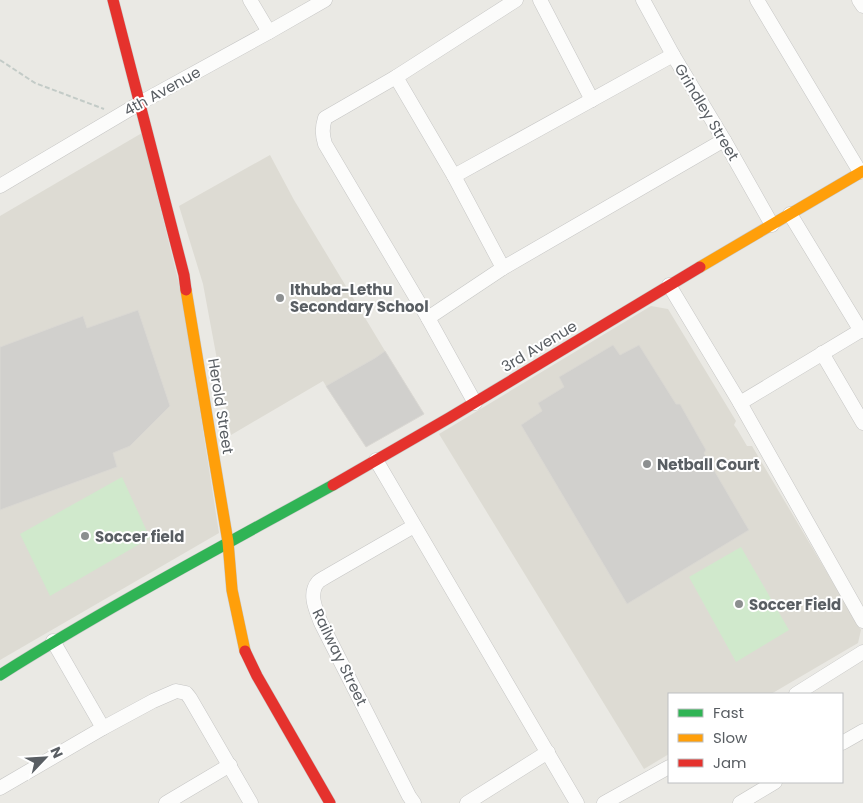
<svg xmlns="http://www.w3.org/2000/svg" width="863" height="803" font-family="Poppins,sans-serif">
	<rect width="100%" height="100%" fill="#eae9e4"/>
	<g fill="#dddbd3">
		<polygon points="142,133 182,296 219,533 0,660 0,216"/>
		<polygon points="270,155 294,200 385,351 375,358 326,386 323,381 231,435 203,284 179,206"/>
		<polygon points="651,306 668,309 736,421 734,425 737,429 747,446 752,446 861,630 858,643 771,694 669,694 669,754 644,769 439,434"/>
	</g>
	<g fill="#d0e9cc">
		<polygon points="122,477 150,538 50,596 20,534"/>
		<polygon points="741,547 789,630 736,662 689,577"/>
	</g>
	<g fill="#d1d0cd" stroke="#dad8d3">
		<polygon points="138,310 170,406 130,446 113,453 117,467 0,510 0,347 83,316 87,328"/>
		<polygon points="613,345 620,355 639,345 676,404 680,404 706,450 704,453 749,530 627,604 521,425 542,411 538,403 564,387 559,377"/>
		<polygon points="385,351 424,414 366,447 326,386 375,358"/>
	</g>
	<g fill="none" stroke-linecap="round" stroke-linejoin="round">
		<defs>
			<g id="street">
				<polyline points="250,0 269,32"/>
				<polyline points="540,0 592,100"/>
				<polyline points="643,0 673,55 724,140 772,225"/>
				<polyline points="757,0 860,172"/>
				<polyline points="859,0 863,6"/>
				<polyline points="396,77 454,176 503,268"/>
				<polyline points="454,176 673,55"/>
				<polyline points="0,186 140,103 269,32 325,0"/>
				<polyline points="790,214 861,331"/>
				<polyline points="669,285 740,403 863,621"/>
				<polyline points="428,318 503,268 724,140"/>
				<polyline points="822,353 863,423"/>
				<path d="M475,403l-47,-85 -103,-174c-3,-10 -3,-16 0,-26l71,-41 120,-77"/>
				<polyline points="740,403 863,329"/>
				<polyline points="376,460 577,803"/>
				<polyline points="53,641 103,728"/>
				<polyline points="796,694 863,652"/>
				<polyline points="842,743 863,731"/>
				<polyline points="0,788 103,728 153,701 176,691 186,693 190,698 251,803"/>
				<polyline points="166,803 230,765"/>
				<path d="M414,803l-5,-7 -88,-173c-5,-13 -13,-29 -3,-41 3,-3 8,-5 11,-7l85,-49"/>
				<polyline points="467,803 548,752"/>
				<polyline points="604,803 669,767"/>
				<polyline points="740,803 775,782"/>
			</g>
			<path id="fast" d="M0,675c108,-68 221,-128 333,-190"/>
			<g id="slow">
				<polyline points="700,267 863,171"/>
				<polyline points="186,290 228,542 232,590 245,651"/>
			</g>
			<g id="jam">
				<polyline points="113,0 184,275 186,290"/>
				<polyline points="333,485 449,418 700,267"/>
				<polyline points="245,651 257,676 330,803"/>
			</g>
		</defs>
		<use href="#street" stroke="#c6c6c5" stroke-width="15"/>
		<use href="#fast" stroke="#c6c7c6" stroke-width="12"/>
		<use href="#slow" stroke="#c6c7c6" stroke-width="12"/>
		<use href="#jam" stroke="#c6c7c6" stroke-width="12"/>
		<polyline stroke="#c3cbc7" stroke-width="2" stroke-dasharray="5 2.5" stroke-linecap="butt" points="0,60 35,83 104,109"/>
		<use href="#street" stroke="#fcfcfb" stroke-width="14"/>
		<use href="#fast" stroke="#30b455" stroke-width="11"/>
		<use href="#slow" stroke="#ff9f0a" stroke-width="11"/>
		<use href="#jam" stroke="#e5322d" stroke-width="11"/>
	</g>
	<g fill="#8c8f90" stroke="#fff" stroke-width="2">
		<circle cx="280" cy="298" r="5"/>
		<circle cx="647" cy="464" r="5"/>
		<circle cx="85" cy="536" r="5"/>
		<circle cx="739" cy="604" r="5"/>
	</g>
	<g text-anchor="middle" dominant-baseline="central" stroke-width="4" stroke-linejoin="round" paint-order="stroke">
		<g font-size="15" fill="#595e63" stroke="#fff">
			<text transform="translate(162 91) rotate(-29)">4th Avenue</text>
			<text transform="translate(707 112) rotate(59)">Grindley Street</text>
			<text transform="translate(539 346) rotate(-31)">3rd Avenue</text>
			<text transform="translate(221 406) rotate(81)">Herold Street</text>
			<text transform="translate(340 657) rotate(64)">Railway Street</text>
		</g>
		<g font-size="15" font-weight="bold" fill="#595e63" stroke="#fff" text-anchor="start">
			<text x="290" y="289">Ithuba-Lethu<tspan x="290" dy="17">Secondary School</tspan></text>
			<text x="657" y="464">Netball Court</text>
			<text x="95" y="536">Soccer field</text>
			<text x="749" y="604">Soccer Field</text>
		</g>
	</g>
	<rect x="668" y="693" width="175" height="90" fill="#ffffff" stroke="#bdbfc1"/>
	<rect x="678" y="709" width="25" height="8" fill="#30b455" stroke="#bdbfc1"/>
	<text x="713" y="718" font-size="15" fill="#595e63">Fast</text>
	<rect x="678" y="734" width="25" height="8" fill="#ff9f0a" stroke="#bdbfc1"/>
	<text x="713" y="743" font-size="15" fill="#595e63">Slow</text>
	<rect x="678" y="759" width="25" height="8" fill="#e5322d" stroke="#bdbfc1"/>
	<text x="713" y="768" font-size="15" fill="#595e63">Jam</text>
	<g transform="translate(45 758) rotate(65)" stroke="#ffffff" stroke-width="4" paint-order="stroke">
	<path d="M0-4L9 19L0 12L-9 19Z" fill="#595e63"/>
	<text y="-8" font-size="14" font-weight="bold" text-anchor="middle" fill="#595e63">N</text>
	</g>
</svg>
